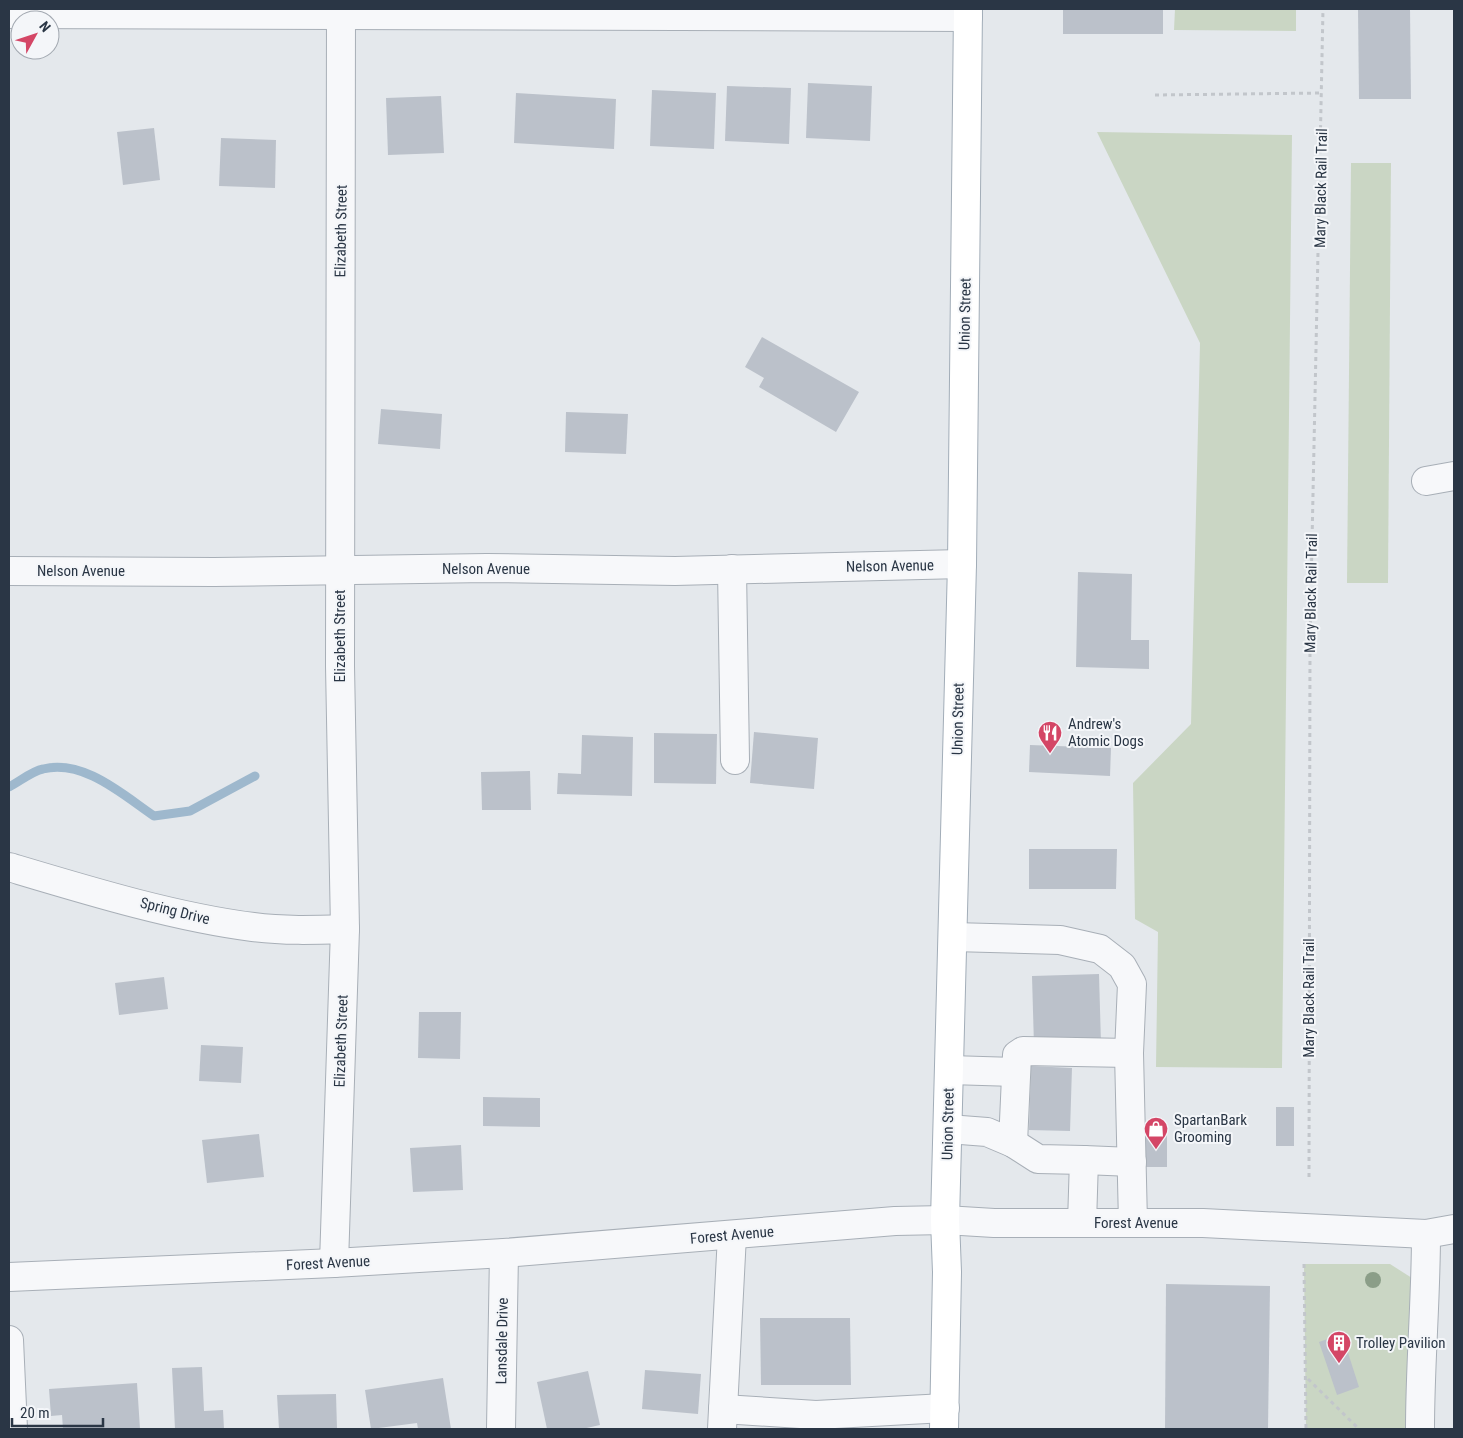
<svg xmlns="http://www.w3.org/2000/svg" width="1463" height="1438" font-family="'Roboto Condensed',sans-serif">
	<rect width="100%" height="100%" fill="#e4e8ec"/>
	<g fill="#cad6c4">
		<polygon points="1175,9 1296,9 1296,31 1174,30"/>
		<polygon points="1097,132 1292,135 1282,1068 1156,1067 1158,932 1135,919 1133,783 1191,724 1200,343"/>
		<polygon points="1351,163 1391,163 1388,583 1347,583"/>
		<polygon points="1304,1264 1390,1264 1426,1287 1420,1429 1306,1429"/>
	</g>
	<g fill="none" stroke-linecap="round" stroke-linejoin="round">
		<path stroke="#9eb8cd" stroke-width="9" d="M9,787c10,-5 23,-16 34,-18 41,-10 80,26 111,47l36,-5 65,-35"/>
	</g>
	<g fill="#bbc1ca">
		<rect x="1063" y="9" width="100" height="25"/>
		<polygon points="1358,9 1410,9 1411,99 1359,99"/>
		<polygon points="808,83 872,86 870,141 806,138"/>
		<polygon points="727,86 791,88 789,144 725,141"/>
		<polygon points="652,90 716,93 714,149 650,146"/>
		<polygon points="516,93 616,99 614,149 514,143"/>
		<polygon points="441,96 444,153 388,155 386,98"/>
		<polygon points="154,128 160,180 123,185 117,132"/>
		<polygon points="221,138 276,140 275,188 219,186"/>
		<polygon points="762,337 859,392 836,432 759,387 764,378 745,367"/>
		<polygon points="381,409 442,414 440,449 378,444"/>
		<polygon points="566,412 628,414 626,454 565,452"/>
		<polygon points="1078,572 1132,574 1131,640 1149,640 1149,669 1076,667"/>
		<polygon points="754,732 818,738 814,789 750,783"/>
		<polygon points="654,733 717,734 716,784 654,783"/>
		<polygon points="582,735 633,737 632,796 557,794 558,773 581,774"/>
		<polygon points="1030,745 1111,748 1110,776 1029,772"/>
		<polygon points="530,771 531,810 482,810 481,772"/>
		<polygon points="1029,849 1117,849 1116,889 1029,889"/>
		<polygon points="1099,974 1101,1044 1034,1046 1032,976"/>
		<polygon points="164,977 168,1009 119,1015 115,983"/>
		<polygon points="419,1012 461,1012 460,1059 418,1058"/>
		<polygon points="201,1045 243,1047 241,1083 199,1081"/>
		<polygon points="1031,1066 1072,1068 1070,1131 1029,1130"/>
		<polygon points="483,1097 540,1098 540,1127 483,1126"/>
		<rect x="1276" y="1107" width="18" height="39"/>
		<polygon points="1141,1127 1167,1128 1167,1167 1141,1167"/>
		<polygon points="259,1134 264,1177 207,1183 202,1140"/>
		<polygon points="461,1145 463,1190 413,1192 410,1148"/>
		<polygon points="1166,1284 1270,1286 1268,1429 1165,1429"/>
		<polygon points="760,1318 850,1318 851,1385 761,1385"/>
		<polygon points="1342,1334 1359,1387 1337,1395 1319,1342"/>
		<polygon points="202,1367 204,1411 223,1410 224,1429 175,1429 172,1368"/>
		<polygon points="645,1370 701,1374 698,1414 642,1409"/>
		<polygon points="588,1371 600,1425 582,1429 547,1429 537,1382"/>
		<polygon points="443,1378 451,1429 418,1429 417,1423 371,1429 365,1390"/>
		<polygon points="137,1383 140,1429 63,1429 62,1415 51,1416 49,1389"/>
		<polygon points="336,1394 337,1429 279,1429 277,1395"/>
	</g>
	<g fill="none" stroke-linecap="round" stroke-linejoin="round">
		<defs>
			<g id="minor">
				<polyline points="9,14 968,17"/>
				<polyline points="1426,481 1454,476"/>
				<polyline points="732,569 735,760"/>
				<polyline points="9,571 214,572 487,568 675,571 962,564"/>
				<path d="M9,867c77,23 165,50 244,60 30,4 61,3 92,2"/>
				<polyline points="953,937 1060,940 1100,949 1122,966 1132,984 1129,1053 1133,1223"/>
				<polyline points="950,1070 1015,1072"/>
				<polyline points="948,1129 987,1132 1013,1143 1038,1159 1084,1160 1082,1223"/>
				<polyline points="1013,1143 1017,1055 1023,1051 1129,1053"/>
				<polyline points="1084,1160 1132,1162"/>
				<polyline points="334,1263 345,929 340,666 341,9"/>
				<polyline points="9,1277 334,1263 504,1253 895,1221 945,1220 994,1223 1203,1223 1426,1234 1454,1229"/>
				<polyline points="9,1340 13,1429"/>
				<polyline points="723,1409 816,1415 945,1408"/>
				<polyline points="501,1429 504,1253"/>
				<polyline points="722,1429 732,1235"/>
				<path d="M1420,1429c0,-65 6,-130 6,-195"/>
			</g>
			<polyline id="major" points="944,1429 947,1272 945,1220 962,564 968,9"/>
		</defs>
		<use href="#minor" stroke="#a8afb7" stroke-width="30"/>
		<use href="#major" stroke="#a2adb8" stroke-width="30"/>
		<g stroke="#c2c6cb" stroke-width="3" stroke-dasharray="4 4" stroke-linecap="butt">
			<polyline points="1155,95 1322,93"/>
			<polyline points="1309,1177 1310,640 1323,9"/>
			<polyline points="1304,1264 1306,1429"/>
			<polyline points="1308,1379 1359,1429"/>
		</g>
		<use href="#minor" stroke="#f7f8fa" stroke-width="28"/>
		<use href="#major" stroke="#fff" stroke-width="28"/>
	</g>
	<circle fill="#8b9e88" cx="1373" cy="1280" r="8"/>
	<defs>
		<symbol id="restaurant-pin" viewBox="-11 -11 22 30"><path d="M0 17L-7.5 6A9.5 9.5 0 1 1 7.5 6Z" fill="#d44666" stroke="#f4f6f9"/><path d="M-5-6h1v4h1v-4h1v4h1v-4h1v5L-1.5 .5V6h-2V.5L-5-1ZM5-6V6H3V1.5H1.5Q1.5-4 5-6Z" fill="#fff"/></symbol>
		<symbol id="shop-pin" viewBox="-11 -11 22 30"><path d="M0 17L-7.5 6A9.5 9.5 0 1 1 7.5 6Z" fill="#d44666" stroke="#f4f6f9"/><path d="M-5-2.5h2.3a2.7 3.5 0 0 1 5.4 0H5L5.5 6h-11ZM-1.5-2.5h3a1.5 2.3 0 0 0-3 0Z" fill="#fff"/></symbol>
		<symbol id="building-pin" viewBox="-11 -11 22 30"><path d="M0 17L-7.5 6A9.5 9.5 0 1 1 7.5 6Z" fill="#d44666" stroke="#f4f6f9"/><path d="M-4-6H4V6H1V3H-1V6H-4ZM-2.5-4.3h1.7v1.8h-1.7ZM.8-4.3h1.7v1.8H.8ZM-2.5-1h1.7V.8h-1.7ZM.8-1h1.7V.8H.8Z" fill="#fff"/></symbol>
	</defs>
	<g fill-rule="evenodd">
		<use href="#restaurant-pin" x="1036" y="719" width="28" height="38"/>
		<use href="#shop-pin" x="1142" y="1115" width="28" height="38"/>
		<use href="#building-pin" x="1325" y="1329" width="28" height="38"/>
	</g>
	<g text-anchor="middle" dominant-baseline="central" stroke-width="4" stroke-linejoin="round" paint-order="stroke">
		<g font-size="15" fill="#2a3645" stroke="#f4f6f9">
			<text transform="translate(1321 188) rotate(-89)">Mary Black Rail Trail</text>
			<text transform="translate(341 231) rotate(-89)">Elizabeth Street</text>
			<text transform="translate(965 314) rotate(-89)">Union Street</text>
			<text transform="translate(890 566) rotate(-1)">Nelson Avenue</text>
			<text x="486" y="569">Nelson Avenue</text>
			<text x="81" y="571">Nelson Avenue</text>
			<text transform="translate(1311 593) rotate(-89)">Mary Black Rail Trail</text>
			<text transform="translate(340 636) rotate(-90)">Elizabeth Street</text>
			<text transform="translate(958 719) rotate(-89)">Union Street</text>
			<text transform="translate(175 911) rotate(14)">Spring Drive</text>
			<text transform="translate(1309 998) rotate(-90)">Mary Black Rail Trail</text>
			<text transform="translate(341 1041) rotate(-88)">Elizabeth Street</text>
			<text transform="translate(948 1124) rotate(-89)">Union Street</text>
			<text x="1136" y="1223">Forest Avenue</text>
			<text transform="translate(732 1235) rotate(-5)">Forest Avenue</text>
			<text transform="translate(328 1263) rotate(-3)">Forest Avenue</text>
			<text transform="translate(502 1341) rotate(-89)">Lansdale Drive</text>
		</g>
		<g font-size="15" fill="#2a3645" stroke="#f4f6f9" text-anchor="start">
			<text x="1068" y="724">Andrew's<tspan x="1068" dy="17">Atomic Dogs</tspan></text>
			<text x="1174" y="1120">SpartanBark<tspan x="1174" dy="17">Grooming</tspan></text>
			<text x="1356" y="1343">Trolley Pavilion</text>
		</g>
	</g>
	<rect width="1463" height="1438" fill="none" stroke="#2a3645" stroke-width="20"/>
	<g transform="translate(35 35) rotate(50)"><circle r="24" fill="#f4f6f9" stroke="#a3a9b1"/>
	<path d="M0-4L9 19L0 12L-9 19Z" fill="#d44666"/>
	<text y="-8" font-size="14" font-weight="bold" text-anchor="middle" fill="#2a3645">N</text>
	</g>
	<path d="M12 1418v8h91v-8" fill="none" stroke="#2a3645" stroke-width="2.5"/>
	<text x="20" y="1418" font-size="15" fill="#2a3645" stroke="#f4f6f9" stroke-width="4" paint-order="stroke">20 m</text>
</svg>
